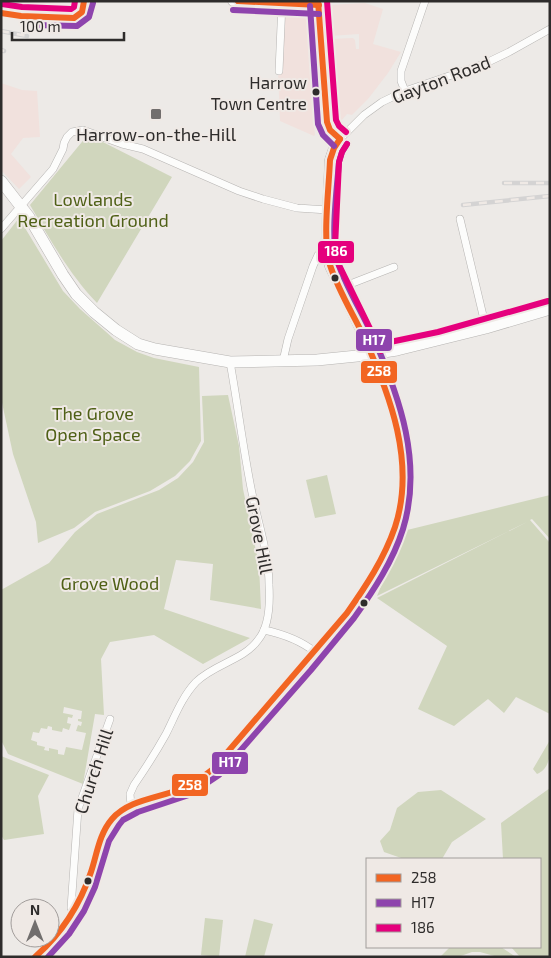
<svg xmlns="http://www.w3.org/2000/svg" width="551" height="958" font-family="'Exo 2',sans-serif">
	<rect width="100%" height="100%" fill="#edeae7"/>
	<g fill="#f1e1dd">
		<polygon points="365,3 383,9 373,44 401,52 388,73 368,99 352,115 347,114 340,122 337,121 330,39 353,38 355,40 356,49 359,49 359,34 330,36 328,5"/>
		<polygon points="283,15 306,16 309,52 312,52 312,58 309,59 315,135 314,136 280,121 278,70 283,69"/>
		<polygon points="1,83 22,90 37,91 40,137 23,138 11,154 31,177 19,189 1,170"/>
	</g>
	<g fill="#d0d6bd" fill-rule="evenodd">
		<path d="M91,136l81,41 -75,126c-28,-29 -47,-64 -67,-98l56,-68z"/>
		<polygon points="19,218 63,291 80,309 105,331 115,340 137,352 154,358 199,367 201,441 190,461 175,476 150,491 95,512 74,528 38,543 36,522 13,454 1,398 1,241"/>
		<path d="M228,395l11,51 4,43 16,76 2,44 -51,-9 3,-36 -37,-4 -12,49 86,29 -47,26 -49,-29 -44,7 -9,17 3,56 -9,-1 -12,70 -75,-30 -7,-14v-150l48,-27 26,-31 22,-18 62,-24 19,-12 15,-16 11,-20 -2,-46zM64,707l18,4 -1,8h-3v2l4,1 -1,4 -3,-1 -2,6 10,2 -4,17 -16,-3 -2,8 -6,-1v-4l-9,-2v3l-5,-1 1,-3 -8,-2v-3l-6,-2 2,-8 6,1 2,-5 6,1 1,-3 4,1v3l10,2 1,-4 6,2 2,-6 -4,-1 1,-6 4,1 1,-3 -10,-2z"/>
		<polygon points="327,475 336,514 315,518 306,480"/>
		<polygon points="550,495 550,539 532,519 530,520 550,543 550,714 516,697 504,713 488,699 454,726 418,709 447,646 377,598 527,522 377,596 403,531"/>
		<path d="M550,740c0,13 1,28 -13,34l-4,-5z"/>
		<polygon points="1,756 49,775 38,796 44,834 4,840 1,835"/>
		<polygon points="550,788 550,957 520,957 511,947 540,947 540,859 503,859 501,823"/>
		<polygon points="441,790 486,819 452,842 442,859 404,859 384,852 380,841 390,830 397,808 418,792"/>
		<polygon points="205,918 223,920 219,957 201,955"/>
		<polygon points="254,919 273,924 264,957 245,957"/>
		<polygon points="450,947 501,947 516,957 498,957 480,952 472,952 458,957 440,957"/>
	</g>
	<g fill="none" stroke-linecap="round" stroke-linejoin="round">
		<defs>
			<g id="street">
				<polyline points="279,71 282,3"/>
				<polyline points="405,91 401,81 401,71 425,1"/>
				<polyline points="340,139 364,115 382,102 405,91 484,64 509,52 550,29"/>
				<polyline points="460,219 486,328"/>
				<polyline points="1,229 53,169 63,149 64,143 67,137 72,132 83,130 122,144 143,149 239,191 263,199 297,208 328,210"/>
				<polyline points="340,288 394,267"/>
				<polyline points="283,361 288,339 313,266 318,255 326,248"/>
				<path d="M264,630c19,4 36,10 51,22"/>
				<path d="M131,805l-1,-11 4,-9c11,-16 22,-33 32,-51 9,-18 16,-37 30,-52 18,-18 48,-22 62,-42 11,-13 12,-38 11,-55 0,-31 -11,-62 -17,-92 -9,-44 -14,-87 -22,-131"/>
				<polyline points="73,914 71,908 78,809 110,719"/>
				<path d="M35,957c28,-23 45,-52 56,-85 5,-18 9,-38 21,-53 13,-17 49,-22 69,-30 12,-5 22,-12 32,-20 24,-25 45,-52 67,-77 48,-55 106,-112 120,-186 10,-47 -9,-108 -27,-151"/>
			</g>
			<g id="secondary">
				<polyline points="233,1 319,5"/>
				<path d="M318,1l9,121c2,8 7,12 13,17l-6,9 -4,12 -4,88 4,18 43,89"/>
			</g>
			<polyline id="primary" points="1,181 29,217 63,275 76,294 94,312 116,330 138,344 155,349 230,362 317,360 357,356 397,350 486,328 550,309"/>
		</defs>
		<use href="#street" stroke="#b6b4b2" stroke-width="8"/>
		<use href="#secondary" stroke="#b6b4b2" stroke-width="11"/>
		<use href="#primary" stroke="#b6b4b2" stroke-width="12"/>
		<use href="#street" stroke="#fcfcfb" stroke-width="7"/>
		<use href="#secondary" stroke="#fcfcfb" stroke-width="10"/>
		<use href="#primary" stroke="#fcfcfb" stroke-width="11"/>
		<defs>
			<g id="rail">
				<polyline points="1,31 27,36"/>
				<polyline points="1,50 4,51"/>
				<polyline points="504,183 550,183"/>
				<polyline points="463,205 550,196"/>
			</g>
		</defs>
		<use href="#rail" stroke="#d4d3d3" stroke-width="4.5"/>
		<use href="#rail" stroke="#efe9e5" stroke-width="2.5" stroke-dasharray="8" stroke-linecap="butt"/>
		<defs>
			<g id="bus-1">
				<polyline points="238,1 319,5"/>
				<polyline points="318,1 327,122 330,130 340,139"/>
				<polyline points="1,13 21,16 74,18 82,12 84,1"/>
				<path d="M35,957c26,-23 45,-52 56,-85 6,-18 8,-38 21,-53 16,-19 46,-21 69,-30 12,-5 22,-12 32,-20l134,-156c19,-27 37,-54 48,-86 21,-64 -5,-132 -31,-190 -11,-23 -26,-47 -34,-72 -8,-25 -1,-76 0,-105l4,-12 6,-9"/>
			</g>
			<g id="bus-2">
				<polyline points="310,6 318,124 323,135 334,146"/>
				<polyline points="233,10 319,14"/>
				<polyline points="34,25 77,26 89,17 93,3"/>
				<path d="M48,957l21,-23 15,-23 11,-24 14,-46 10,-16 4,-5 15,-8 51,-17 30,-20 92,-105 43,-52c20,-28 39,-57 49,-89 20,-65 -3,-131 -29,-190 -11,-25 -27,-50 -36,-76 -8,-23 -1,-75 1,-101l3,-10 5,-8"/>
			</g>
			<g id="bus-3">
				<polyline points="327,1 336,120 339,126 346,132"/>
				<polyline points="2,4 22,7 71,9 74,7 75,1"/>
				<polyline points="347,144 342,152 339,162 335,247 338,263 381,351"/>
				<polyline points="371,346 438,332 548,301"/>
			</g>
		</defs>
		<use href="#bus-1" stroke="#efe9e5" stroke-width="10"/>
		<use href="#bus-2" stroke="#efe9e5" stroke-width="10"/>
		<use href="#bus-3" stroke="#efe9e5" stroke-width="10"/>
		<use href="#bus-1" stroke="#f26522" stroke-width="6"/>
		<use href="#bus-2" stroke="#8e44ad" stroke-width="6"/>
		<use href="#bus-3" stroke="#e5007d" stroke-width="6"/>
	</g>
	<g fill="#2e2c2b" stroke="#efe9e5" stroke-width="2">
		<circle cx="316" cy="92" r="4.5"/>
		<circle cx="335" cy="278" r="4.5"/>
		<circle cx="364" cy="603" r="4.5"/>
		<circle cx="88" cy="881" r="4.5"/>
	</g>
	<rect fill="#716e6d" stroke="#efe9e5" stroke-width="2" x="150" y="108" width="12" height="12" rx="2.5"/>
	<g text-anchor="middle" dominant-baseline="central" stroke-width="4" stroke-linejoin="round" paint-order="stroke">
		<g font-size="17" fill="#2e2c2b" stroke="#efe9e5" text-anchor="end">
			<text x="307" y="82">Harrow<tspan x="307" dy="21">Town Centre</tspan></text>
		</g>
		<g font-size="18" fill="#2e2c2b" stroke="#efe9e5">
			<text transform="translate(441 79) rotate(-21)">Gayton Road</text>
			<text transform="translate(260 535) rotate(79)">Grove Hill</text>
			<text transform="translate(93 771) rotate(-72)">Church Hill</text>
		</g>
		<g font-size="18" fill="#2e2c2b" stroke="#efe9e5">
			<text x="156" y="134">Harrow-on-the-Hill</text>
		</g>
		<g font-size="18" fill="#4f6016" stroke="#efe9e5">
			<text x="93" y="199">Lowlands<tspan x="93" dy="21">Recreation Ground</tspan></text>
			<text x="93" y="413">The Grove<tspan x="93" dy="21">Open Space</tspan></text>
			<text x="110" y="583">Grove Wood</text>
		</g>
	</g>
	<g stroke="#efe9e5" stroke-width="2">
		<rect x="317" y="240" width="38" height="24" rx="5" fill="#e5007d"/>
		<rect x="355" y="328" width="38" height="24" rx="5" fill="#8e44ad"/>
		<rect x="360" y="360" width="38" height="24" rx="5" fill="#f26522"/>
		<rect x="211" y="751" width="38" height="24" rx="5" fill="#8e44ad"/>
		<rect x="171" y="773" width="38" height="24" rx="5" fill="#f26522"/>
	</g>
	<g font-size="14" text-anchor="middle" font-weight="bold" fill="#fff">
		<text x="336" y="256">186</text>
		<text x="374" y="345">H17</text>
		<text x="379" y="376">258</text>
		<text x="230" y="767">H17</text>
		<text x="190" y="790">258</text>
	</g>
	<rect width="551" height="958" fill="none" stroke="#2e2c2b" stroke-width="5"/>
	<rect x="366" y="858" width="175" height="90" fill="#efe9e5" stroke="#a29d9b"/>
	<rect x="376" y="874" width="25" height="8" fill="#f26522" stroke="#a29d9b"/>
	<text x="411" y="883" font-size="15" fill="#2e2c2b">258</text>
	<rect x="376" y="899" width="25" height="8" fill="#8e44ad" stroke="#a29d9b"/>
	<text x="411" y="908" font-size="15" fill="#2e2c2b">H17</text>
	<rect x="376" y="924" width="25" height="8" fill="#e5007d" stroke="#a29d9b"/>
	<text x="411" y="933" font-size="15" fill="#2e2c2b">186</text>
	<g transform="translate(35 923)"><circle r="24" fill="#efe9e5" stroke="#a29d9b"/>
	<path d="M0-4L9 19L0 12L-9 19Z" fill="#716e6d"/>
	<text y="-8" font-size="14" font-weight="bold" text-anchor="middle" fill="#2e2c2b">N</text>
	</g>
	<path d="M12 32v8h112v-8" fill="none" stroke="#2e2c2b" stroke-width="2.5"/>
	<text x="20" y="32" font-size="15" fill="#2e2c2b" stroke="#efe9e5" stroke-width="4" paint-order="stroke">100 m</text>
</svg>
